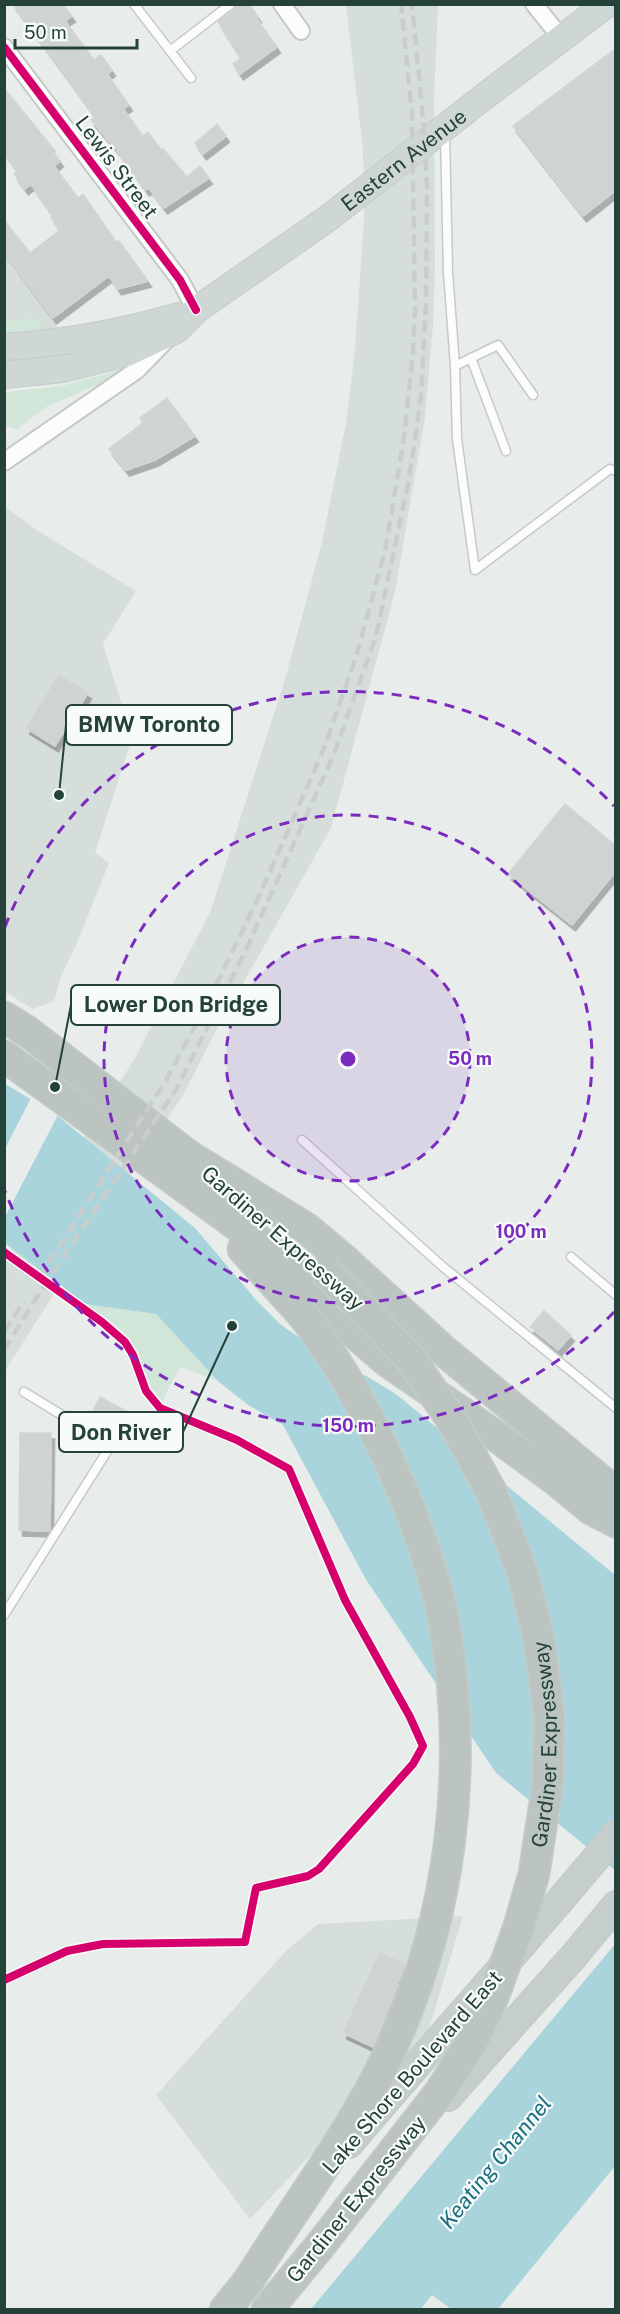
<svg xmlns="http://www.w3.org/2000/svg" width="620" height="2314" font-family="'Public Sans',sans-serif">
	<defs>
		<filter id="shadow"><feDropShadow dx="3.5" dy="6" stdDeviation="0" flood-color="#0004"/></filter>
	</defs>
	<rect width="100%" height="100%" fill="#e8edeb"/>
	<g fill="#d6dedb">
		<polygon points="346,5 438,5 438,7 434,99 435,271 433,324 425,418 395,592 331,828 216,1031 183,1095 52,1293 54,1294 5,1371 5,1258 134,1060 211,910 286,676 322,542 346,423 355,350 364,219 363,150"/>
		<polygon points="4,254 11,263 59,329 5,334"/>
		<polygon points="4,506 38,531 136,591 103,644 132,738 95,853 109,863 77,943 62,974 54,1001 33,1009 5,992"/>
		<polygon points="463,1916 428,2032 250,2219 156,2095 285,1952 318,1924"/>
	</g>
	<g fill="#d1e6d8">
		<polygon points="37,319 44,331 5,334 4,320"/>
		<polygon points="120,370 121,372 102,383 48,406 17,429 5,426 5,392 62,386"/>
		<path d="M85,1304l71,10 62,67 -38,-14 -14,26 -3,8c-17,-12 -19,-40 -31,-58 -11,-17 -30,-27 -47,-39z"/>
	</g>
	<g fill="#a9d4db">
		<polygon points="4,1083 59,1117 195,1228 257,1301 280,1324 334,1362 366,1376 396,1394 615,1575 615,1870 496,1773 365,1578 283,1425 248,1405 218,1381 156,1314 85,1304 5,1243"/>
		<polygon points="615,1944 615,2166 498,2309 451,2309 432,2295 421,2309 311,2309"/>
	</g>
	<polygon fill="#e8edeb" points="32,1096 59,1113 5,1217 5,1149"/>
	<g fill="#cfd4d2" stroke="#d1d6d4" stroke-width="1.5" filter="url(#shadow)">
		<polygon points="13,4 63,4 72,16 65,21 94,60 101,55 112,70 107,74 129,105 123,109 143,136 148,132 161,150 163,149 187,177 200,166 209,178 164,208 149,188 146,190 117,150 91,120 96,117"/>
		<polygon points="237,4 249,4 258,17 256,18 277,47 240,74 233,64 241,58 218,22 235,9"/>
		<polygon points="615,49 615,191 583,216 513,126"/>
		<polygon points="4,88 51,146 49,147 60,161 54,166 78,198 83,194 116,242 119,241 148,281 118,289 109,276 53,318 26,282 4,251 4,220 30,253 60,230 51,217 53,215 31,184 25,189 14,174 18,171 4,152"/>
		<polygon points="217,124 226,136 203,154 195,143"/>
		<polygon points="167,398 195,436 155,460 126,470 109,449 143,423 140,418"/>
		<polygon points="59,675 88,693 55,746 26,728"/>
		<polygon points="565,804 615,845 615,872 572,925 508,874"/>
		<polygon points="544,1311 571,1335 558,1350 530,1327"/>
		<polygon points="100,1397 132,1414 120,1438 88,1421"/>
		<polygon points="20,1433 51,1433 50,1531 19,1530"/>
		<polygon points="379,1953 405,1964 393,1998 373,2047 343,2033"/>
	</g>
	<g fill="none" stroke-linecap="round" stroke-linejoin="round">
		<defs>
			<g id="service">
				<polyline points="134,4 191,78"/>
				<polyline points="170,51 231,4"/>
				<polyline points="445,133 448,272 455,366"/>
				<polyline points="471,358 506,451"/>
				<polyline points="533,395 498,345 455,366 457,439 475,570 610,469 616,471"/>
				<polyline points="302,1140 442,1266 616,1408"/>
				<polyline points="571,1257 616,1295"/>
				<polyline points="4,1615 111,1445 24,1392"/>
			</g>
			<g id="minor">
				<polyline points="282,4 301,31"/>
				<polyline points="534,4 562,39"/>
				<polyline points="4,47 180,280 196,310"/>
				<polyline points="4,462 137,370 166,340"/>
			</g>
			<g id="primary">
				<path d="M4,347c60,-4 117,-14 175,-31"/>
				<path id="s1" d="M4,375l59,-6 64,-16 49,-23 20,-20 131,-91 158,-123 122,-92"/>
			</g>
			<g id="trunk">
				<polyline points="448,2097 573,1957 616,1905"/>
				<path d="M349,2144c88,-104 180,-205 267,-310"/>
			</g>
			<g id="motorway">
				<polyline points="4,1017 28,1032 189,1156 306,1228 343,1259 443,1350 616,1493"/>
				<polyline points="4,1056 270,1249 300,1276 343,1323 388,1362 496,1436 557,1481 591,1509 616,1522"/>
				<polyline points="243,1249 301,1313"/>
				<polyline points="225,2310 249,2280"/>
				<polyline points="267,2310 319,2247"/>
			</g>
		</defs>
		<use href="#service" stroke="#c5cac8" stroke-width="11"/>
		<use href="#minor" stroke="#c5cac8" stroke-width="20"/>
		<use href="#primary" stroke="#c3ccc9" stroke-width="28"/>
		<use href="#trunk" stroke="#c3ccc9" stroke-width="30"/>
		<use href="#motorway" stroke="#c3ccc9" stroke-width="33"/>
		<use href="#service" stroke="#fcfcfc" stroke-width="8"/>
		<use href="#minor" stroke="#fcfcfc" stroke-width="16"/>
		<use href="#primary" stroke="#cfd7d5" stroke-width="26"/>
		<use href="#trunk" stroke="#c6cecc" stroke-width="27"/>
		<use href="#motorway" stroke="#bcc4c2" stroke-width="30"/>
		<g stroke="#c9cdcc" stroke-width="4.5" stroke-dasharray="12 6" stroke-linecap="butt">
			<polyline points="39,1278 165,1082 209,1000 260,894 323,751 356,657 385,551 404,438 413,351 415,308 412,114 401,4"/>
			<polyline points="4,1332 24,1301"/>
			<polyline points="4,1350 42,1289 177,1088 246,950 334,754 376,636 407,489 415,441 421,396 426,306 427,184 422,107 412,4"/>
		</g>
		<defs>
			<g id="motorway-bridge">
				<path id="s2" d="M319,2247l121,-155 35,-56 18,-38 26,-72 15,-52 14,-92 1,-67 -10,-75 -17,-69 -31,-80 -40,-72 -40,-60 -87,-89"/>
				<path d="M249,2280c47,-75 101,-145 139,-225 63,-133 82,-287 56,-433 -12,-62 -36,-122 -63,-178 -23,-47 -47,-90 -80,-131"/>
			</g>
		</defs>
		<use href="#motorway-bridge" stroke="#c3ccc9" stroke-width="33" stroke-linecap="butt"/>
		<use href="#motorway-bridge" stroke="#bcc4c2" stroke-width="30"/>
		<defs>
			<g id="cycleway">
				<polyline points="4,47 180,280 196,310"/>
				<polyline points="4,1252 102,1322 125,1342 133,1355 146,1391 160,1408 237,1440 289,1469 345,1600 410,1717 423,1746 413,1764 319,1869 308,1876 256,1888 245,1942 103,1944 67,1951 4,1980"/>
			</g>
		</defs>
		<use href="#cycleway" stroke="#f7fbf9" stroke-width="11"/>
		<use href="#cycleway" stroke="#d6006c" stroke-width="8"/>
	</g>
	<circle cx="348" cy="1059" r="122" fill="#7b2cbf" fill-opacity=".12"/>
	<g fill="none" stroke="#7b2cbf" stroke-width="3" stroke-dasharray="10 8">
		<circle cx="348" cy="1059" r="122"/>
		<circle cx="348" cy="1059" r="244"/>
		<path d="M614 1312A367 367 0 0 1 5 1191M5 927A367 367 0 0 1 614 806"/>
	</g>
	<g text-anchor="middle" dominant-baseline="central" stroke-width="4.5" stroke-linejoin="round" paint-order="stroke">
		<g font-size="21" fill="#24423a" stroke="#f7fbf9">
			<text stroke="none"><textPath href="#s1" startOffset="464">Eastern Avenue</textPath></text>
			<text transform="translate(117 167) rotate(53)">Lewis Street</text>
			<text transform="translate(283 1238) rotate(41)">Gardiner Expressway</text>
			<text stroke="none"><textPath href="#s2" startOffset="566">Gardiner Expressway</textPath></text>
			<text transform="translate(412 2072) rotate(-49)">Lake Shore Boulevard East</text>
			<text transform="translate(356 2199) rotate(-51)">Gardiner Expressway</text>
		</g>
		<g font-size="22" font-style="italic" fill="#1c6f80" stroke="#f7fbf9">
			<text transform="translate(495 2162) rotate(-51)">Keating Channel</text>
		</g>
	</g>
	<circle cx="348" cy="1059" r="9" fill="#7b2cbf" stroke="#f7fbf9" stroke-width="3"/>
	<g font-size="18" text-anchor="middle" font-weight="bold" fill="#7b2cbf" stroke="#f7fbf9" stroke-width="4.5" stroke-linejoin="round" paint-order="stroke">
		<text x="470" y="1065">50 m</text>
		<text x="521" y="1238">100 m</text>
		<text x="348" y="1432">150 m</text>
	</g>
	<path fill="none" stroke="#24423a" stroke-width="2" d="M59 795L66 725M55 1087L71 1005M232 1326L183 1432"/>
	<g fill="#24423a" stroke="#f7fbf9" stroke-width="2">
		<circle cx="59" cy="795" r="6"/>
		<circle cx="55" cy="1087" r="6"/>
		<circle cx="232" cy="1326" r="6"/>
	</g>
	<g fill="#f7fbf9" stroke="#24423a" stroke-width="2">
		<rect x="66" y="705" width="166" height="40" rx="6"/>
		<rect x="71" y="985" width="209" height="40" rx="6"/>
		<rect x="59" y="1412" width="124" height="40" rx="6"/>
	</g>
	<g font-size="22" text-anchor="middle" font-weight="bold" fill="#24423a">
		<text x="149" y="732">BMW Toronto</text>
		<text x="176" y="1012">Lower Don Bridge</text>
		<text x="121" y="1440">Don River</text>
	</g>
	<rect width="620" height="2314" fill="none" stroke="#24423a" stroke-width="12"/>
	<path d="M15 39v9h122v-9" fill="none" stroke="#24423a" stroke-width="3"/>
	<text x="24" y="39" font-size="18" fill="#24423a" stroke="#f7fbf9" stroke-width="4.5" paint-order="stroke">50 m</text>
</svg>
